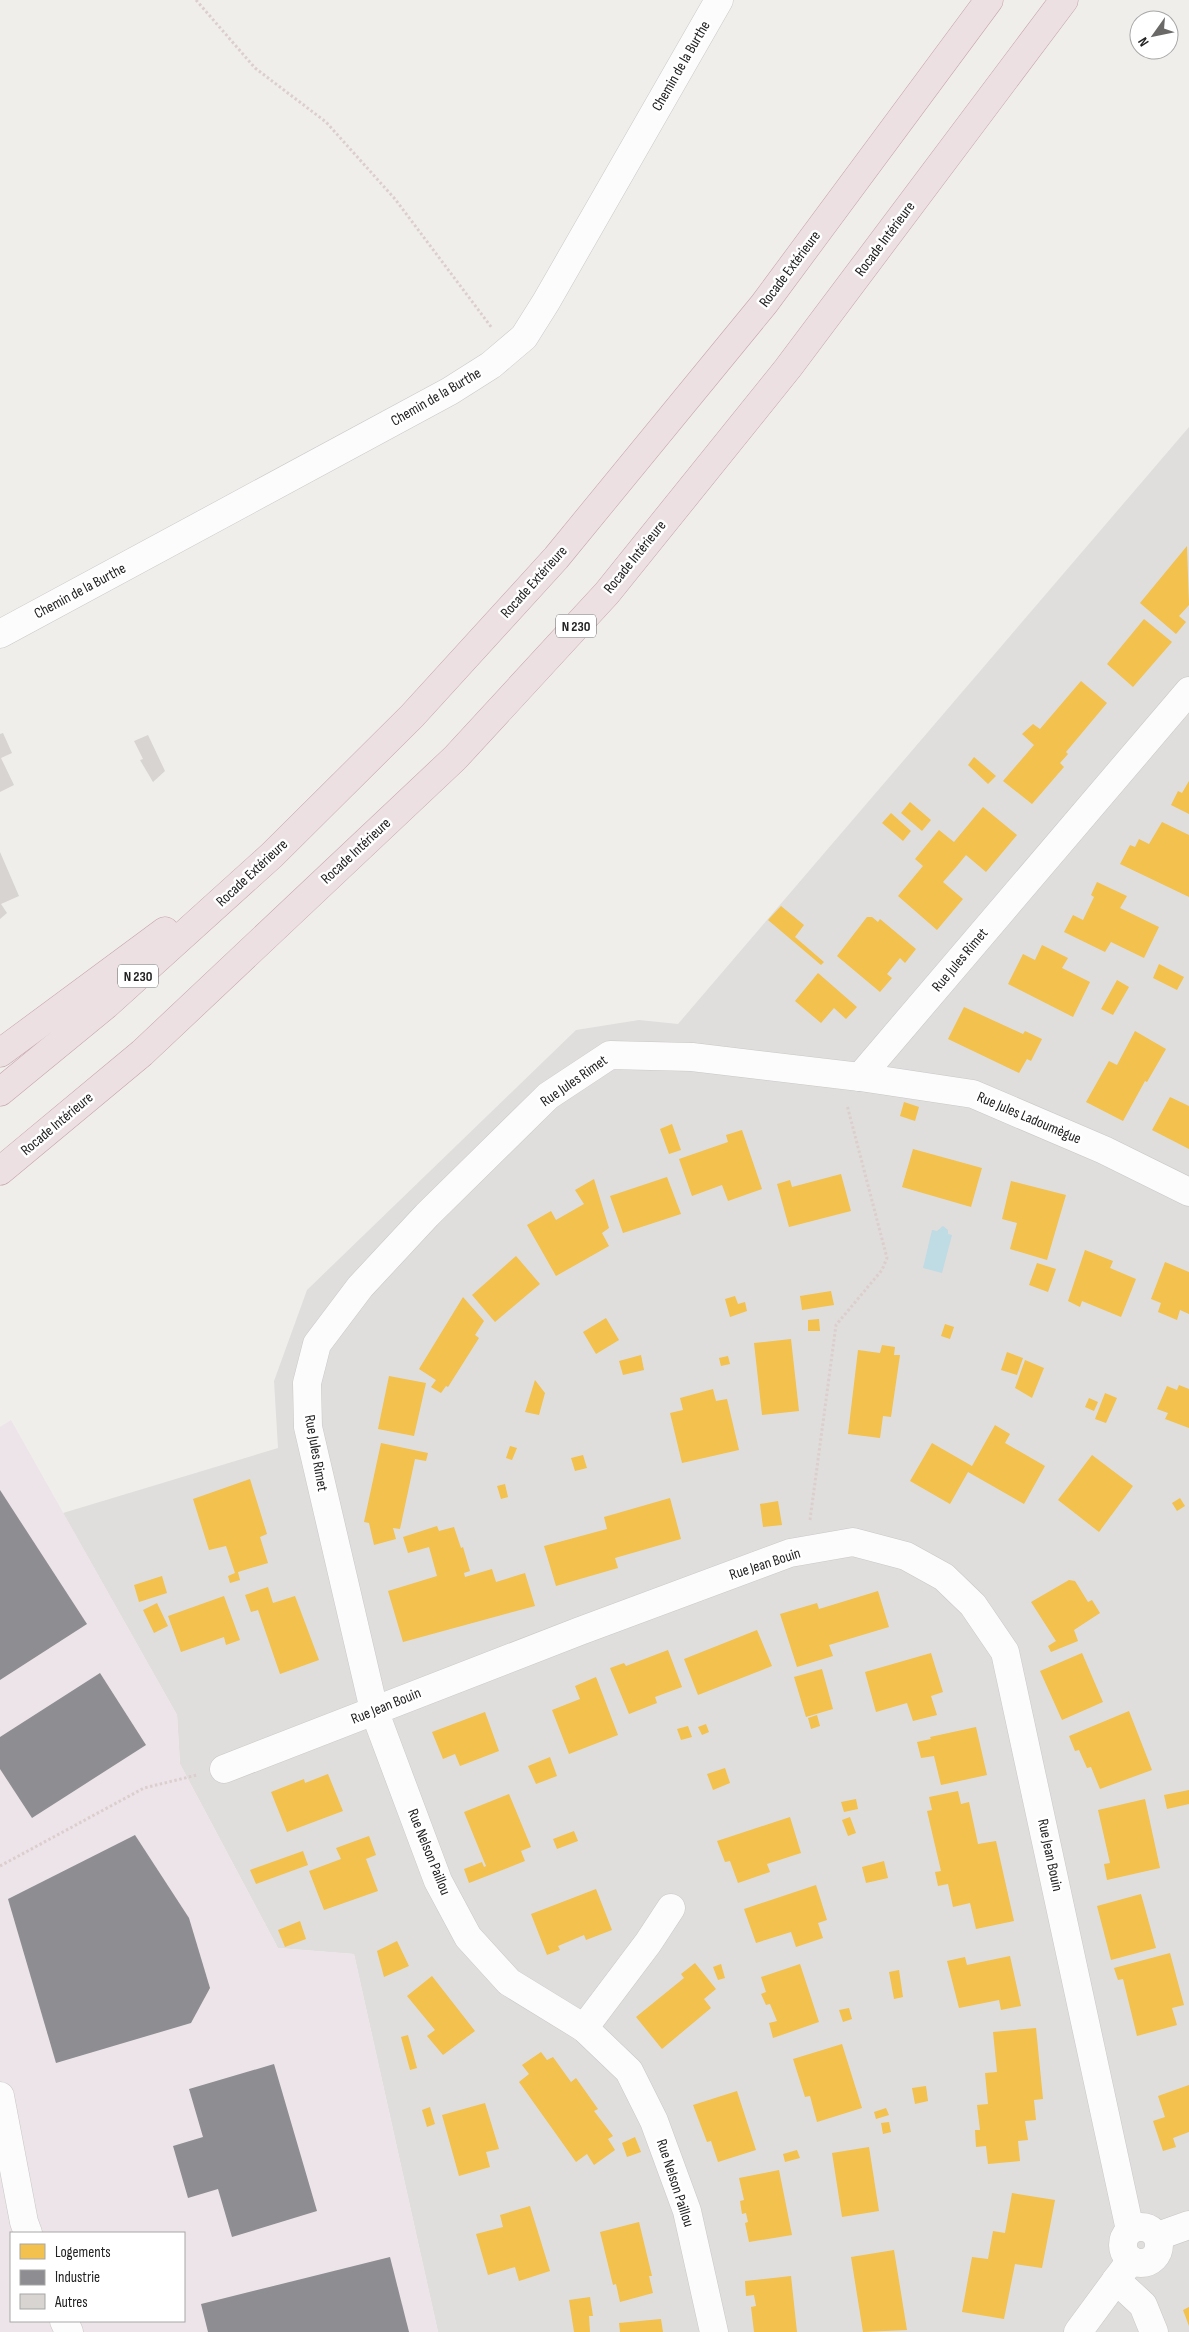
<svg xmlns="http://www.w3.org/2000/svg" width="1189" height="2332" font-family="'Sofia Sans Condensed',sans-serif">
	<rect width="100%" height="100%" fill="#f0eeeb"/>
	<polygon fill="#dfdedc" points="1189,427 1189,2332 438,2332 354,1954 278,1948 180,1764 177,1715 63,1513 278,1448 274,1381 307,1290 576,1030 639,1020 678,1024"/>
	<path fill="#ede4e9" fill-rule="evenodd" d="M11,1420l166,295 3,49 98,184 76,6 84,378h-438v-905zM11,2233h173v88h-173z"/>
	<polygon fill="#bfdbe3" points="943,1226 948,1230 948,1234 952,1235 942,1273 923,1268 932,1230 937,1231"/>
	<g fill="#f2c14e">
		<polygon points="1187,546 1189,605 1179,616 1186,622 1176,634 1140,603"/>
		<polygon points="1144,619 1172,642 1133,687 1107,664"/>
		<polygon points="1081,681 1107,703 1066,752 1068,754 1060,763 1064,767 1032,804 1003,781 1034,745 1022,734 1033,724 1040,729"/>
		<polygon points="974,757 996,776 988,784 968,765"/>
		<polygon points="1189,781 1189,814 1171,805 1178,791 1182,793"/>
		<polygon points="910,802 931,820 922,831 901,813"/>
		<polygon points="983,807 1017,835 986,872 966,855 957,866 943,882 963,899 937,930 898,896 923,866 915,859 939,830 954,842"/>
		<polygon points="891,813 911,831 903,841 882,823"/>
		<polygon points="1162,822 1189,835 1189,897 1120,864 1130,845 1135,847 1139,839 1149,844"/>
		<polygon points="1097,882 1127,896 1120,908 1159,927 1144,958 1111,942 1105,952 1064,932 1073,915 1083,920 1094,897 1091,895"/>
		<polygon points="781,906 804,925 795,937 824,962 821,965 768,920"/>
		<polygon points="867,917 872,917 878,922 880,919 916,949 905,963 900,958 887,974 892,978 880,992 837,956"/>
		<polygon points="1042,945 1068,958 1062,968 1090,982 1073,1017 1008,984 1023,954 1035,960"/>
		<polygon points="1159,964 1184,977 1177,990 1153,978"/>
		<polygon points="818,973 857,1007 846,1019 834,1008 821,1023 795,1001"/>
		<polygon points="1117,980 1129,987 1113,1015 1101,1009"/>
		<polygon points="964,1007 1023,1034 1025,1031 1042,1039 1031,1061 1027,1059 1019,1073 948,1039"/>
		<polygon points="1135,1031 1166,1049 1147,1082 1145,1081 1123,1121 1086,1102 1109,1061 1117,1065"/>
		<polygon points="1170,1097 1189,1106 1189,1149 1152,1130"/>
		<polygon points="904,1102 919,1107 915,1121 900,1116"/>
		<polygon points="672,1124 681,1150 669,1154 660,1129"/>
		<polygon points="742,1130 762,1189 728,1201 722,1185 692,1196 679,1159 728,1142 726,1135"/>
		<polygon points="913,1149 982,1168 971,1207 902,1187"/>
		<polygon points="841,1174 851,1211 789,1227 777,1184 790,1180 792,1187"/>
		<polygon points="667,1177 681,1214 623,1233 610,1196"/>
		<polygon points="594,1179 609,1228 602,1233 609,1246 556,1276 527,1225 551,1211 556,1220 584,1204 575,1190"/>
		<polygon points="1011,1181 1066,1195 1047,1260 1010,1249 1017,1223 1002,1219"/>
		<polygon points="1085,1250 1113,1261 1110,1268 1136,1279 1121,1317 1082,1301 1080,1307 1068,1301"/>
		<polygon points="516,1256 540,1284 495,1322 472,1295"/>
		<polygon points="1165,1262 1189,1272 1189,1314 1180,1310 1177,1320 1158,1312 1161,1303 1151,1299"/>
		<polygon points="1037,1263 1056,1269 1048,1292 1029,1285"/>
		<polygon points="831,1291 834,1305 802,1310 800,1296"/>
		<polygon points="735,1296 738,1304 745,1302 747,1311 730,1317 725,1299"/>
		<polygon points="463,1297 484,1321 475,1335 479,1338 448,1387 446,1386 441,1393 431,1387 436,1380 419,1369"/>
		<polygon points="606,1318 619,1340 596,1354 583,1332"/>
		<polygon points="819,1319 820,1331 808,1331 808,1320"/>
		<polygon points="945,1324 954,1327 950,1339 941,1336"/>
		<polygon points="791,1339 799,1411 762,1415 754,1343"/>
		<polygon points="882,1345 895,1347 894,1355 900,1355 891,1417 883,1416 880,1438 848,1434 858,1350 880,1353"/>
		<polygon points="1007,1352 1023,1358 1017,1375 1001,1370"/>
		<polygon points="641,1355 644,1370 623,1375 619,1361"/>
		<polygon points="728,1356 730,1364 721,1366 719,1358"/>
		<polygon points="1025,1360 1044,1368 1032,1398 1015,1388"/>
		<polygon points="389,1376 426,1383 414,1436 378,1429"/>
		<polygon points="535,1380 545,1393 539,1415 525,1412"/>
		<polygon points="1179,1385 1189,1389 1189,1428 1165,1419 1168,1413 1157,1409 1167,1386 1177,1390"/>
		<polygon points="713,1389 716,1401 727,1399 739,1450 682,1463 670,1413 683,1410 680,1398"/>
		<polygon points="1105,1393 1117,1398 1106,1423 1095,1419"/>
		<polygon points="1089,1398 1098,1402 1094,1411 1085,1407"/>
		<polygon points="995,1425 1010,1434 1005,1443 1045,1466 1024,1504 968,1472 950,1504 910,1481 932,1443 972,1466"/>
		<polygon points="381,1443 428,1453 426,1461 415,1459 400,1529 393,1528 396,1539 374,1545 369,1523 364,1522"/>
		<polygon points="510,1446 517,1448 512,1460 506,1458"/>
		<polygon points="583,1455 587,1468 575,1471 571,1458"/>
		<polygon points="1092,1455 1133,1486 1099,1532 1058,1500"/>
		<polygon points="250,1479 267,1534 260,1537 268,1563 238,1572 240,1580 230,1583 228,1576 235,1573 226,1546 209,1550 193,1499"/>
		<polygon points="505,1484 508,1497 501,1499 497,1486"/>
		<polygon points="670,1498 681,1539 615,1558 618,1568 556,1586 544,1546 607,1529 604,1517"/>
		<polygon points="1180,1498 1185,1506 1177,1511 1172,1503"/>
		<polygon points="778,1501 782,1525 763,1527 760,1504"/>
		<polygon points="437,1526 439,1531 454,1527 461,1548 463,1547 470,1571 464,1573 465,1577 492,1569 496,1582 525,1573 535,1606 403,1642 388,1591 437,1576 429,1547 408,1553 403,1537"/>
		<polygon points="162,1576 167,1593 139,1602 134,1585"/>
		<polygon points="1069,1580 1075,1581 1088,1602 1092,1600 1100,1613 1074,1630 1078,1641 1051,1652 1048,1646 1056,1641 1031,1602"/>
		<polygon points="268,1587 273,1603 295,1596 319,1660 280,1674 258,1610 251,1612 245,1595"/>
		<polygon points="878,1591 889,1627 829,1645 833,1656 797,1667 780,1614 817,1603 819,1609"/>
		<polygon points="224,1596 240,1640 226,1645 224,1637 181,1652 168,1616"/>
		<polygon points="157,1603 168,1626 154,1633 143,1610"/>
		<polygon points="757,1630 772,1666 698,1695 684,1659"/>
		<polygon points="668,1650 682,1687 655,1697 657,1703 629,1714 610,1668 624,1663 626,1666"/>
		<polygon points="931,1653 943,1692 931,1696 937,1715 913,1721 907,1703 876,1712 865,1672"/>
		<polygon points="1082,1653 1103,1702 1062,1720 1040,1671"/>
		<polygon points="822,1669 833,1709 806,1717 794,1677"/>
		<polygon points="596,1677 618,1735 569,1754 552,1710 580,1699 575,1686"/>
		<polygon points="1129,1711 1152,1770 1100,1789 1091,1767 1087,1768 1079,1750 1075,1751 1069,1736"/>
		<polygon points="485,1712 499,1751 460,1766 455,1754 443,1759 432,1732"/>
		<polygon points="817,1715 820,1726 811,1729 808,1718"/>
		<polygon points="706,1724 709,1732 702,1735 698,1727"/>
		<polygon points="688,1726 692,1737 681,1740 677,1729"/>
		<polygon points="976,1727 987,1775 941,1785 934,1756 921,1758 917,1742 931,1739 930,1737"/>
		<polygon points="550,1757 557,1776 536,1784 528,1766"/>
		<polygon points="725,1768 730,1783 713,1790 707,1774"/>
		<polygon points="328,1774 343,1811 287,1832 271,1792 304,1779 305,1783"/>
		<polygon points="1189,1790 1189,1804 1167,1809 1164,1795"/>
		<polygon points="958,1791 961,1804 969,1802 978,1844 996,1841 1014,1921 976,1929 970,1903 953,1907 948,1884 938,1886 935,1872 941,1871 927,1811 932,1810 929,1797"/>
		<polygon points="509,1794 531,1847 521,1851 525,1861 469,1883 464,1869 482,1862 484,1867 486,1866 464,1812"/>
		<polygon points="856,1799 858,1809 844,1812 841,1802"/>
		<polygon points="1145,1799 1160,1868 1107,1880 1104,1864 1110,1863 1098,1810"/>
		<polygon points="790,1817 801,1853 767,1864 770,1872 738,1883 730,1861 725,1862 717,1841"/>
		<polygon points="850,1817 856,1833 848,1836 842,1820"/>
		<polygon points="574,1831 578,1841 557,1849 553,1839"/>
		<polygon points="369,1836 376,1855 366,1859 378,1891 324,1910 309,1871 341,1859 336,1848"/>
		<polygon points="303,1851 308,1865 256,1884 250,1870"/>
		<polygon points="884,1861 888,1878 866,1883 862,1867"/>
		<polygon points="816,1885 827,1920 818,1923 823,1938 796,1947 791,1932 756,1943 744,1909"/>
		<polygon points="596,1889 612,1930 586,1940 584,1935 558,1946 560,1950 547,1955 531,1914"/>
		<polygon points="1141,1894 1156,1948 1111,1960 1097,1906"/>
		<polygon points="300,1921 306,1939 285,1947 278,1930"/>
		<polygon points="397,1941 409,1966 384,1977 377,1951"/>
		<polygon points="1170,1953 1184,2005 1172,2008 1177,2025 1137,2036 1123,1979 1118,1980 1114,1968"/>
		<polygon points="1010,1956 1021,2006 1001,2010 999,2000 959,2008 947,1961 965,1957 967,1965"/>
		<polygon points="695,1963 716,1989 704,1999 711,2008 662,2049 636,2017 684,1978 681,1974"/>
		<polygon points="721,1964 725,1978 718,1980 713,1967"/>
		<polygon points="800,1964 819,2022 773,2038 769,2023 777,2021 770,2004 766,2005 761,1994 766,1992 761,1977"/>
		<polygon points="899,1970 903,1997 894,1999 889,1972"/>
		<polygon points="432,1976 475,2031 443,2055 427,2036 435,2030 407,1996"/>
		<polygon points="849,2008 852,2019 843,2022 839,2010"/>
		<polygon points="1036,2028 1043,2099 1034,2100 1036,2120 1025,2121 1028,2140 1018,2141 1020,2161 988,2164 986,2146 976,2147 975,2130 980,2130 977,2105 988,2104 985,2073 997,2072 993,2032"/>
		<polygon points="408,2035 417,2068 410,2070 401,2037"/>
		<polygon points="842,2044 862,2108 817,2122 810,2096 805,2097 793,2059"/>
		<polygon points="541,2052 547,2060 553,2057 571,2082 576,2078 598,2109 594,2111 613,2136 608,2139 615,2150 594,2165 587,2154 576,2162 519,2082 529,2074 522,2065"/>
		<polygon points="1189,2085 1189,2132 1173,2138 1176,2147 1163,2151 1153,2121 1165,2117 1158,2096"/>
		<polygon points="926,2086 928,2101 915,2104 912,2088"/>
		<polygon points="737,2091 756,2150 718,2162 711,2141 707,2142 693,2105"/>
		<polygon points="485,2103 499,2149 486,2152 490,2167 459,2176 442,2115"/>
		<polygon points="430,2107 435,2124 427,2127 422,2110"/>
		<polygon points="886,2108 889,2115 876,2119 874,2112"/>
		<polygon points="889,2122 891,2132 883,2134 881,2123"/>
		<polygon points="635,2137 641,2152 627,2157 622,2143"/>
		<polygon points="869,2147 879,2211 842,2217 832,2153"/>
		<polygon points="797,2150 800,2158 785,2162 783,2154"/>
		<polygon points="779,2170 792,2235 749,2242 745,2223 748,2222 746,2213 742,2214 740,2201 744,2200 739,2178"/>
		<polygon points="1012,2193 1055,2200 1042,2268 1015,2264 1004,2319 962,2312 972,2257 988,2259 993,2231 1005,2233"/>
		<polygon points="530,2206 550,2271 519,2281 515,2267 488,2275 476,2234 503,2227 500,2215"/>
		<polygon points="639,2222 652,2276 649,2276 653,2293 620,2302 616,2284 613,2285 600,2232"/>
		<polygon points="894,2250 907,2330 863,2332 851,2257"/>
		<polygon points="791,2276 797,2332 754,2332 751,2307 756,2306 754,2295 746,2296 745,2281"/>
		<polygon points="590,2297 593,2316 589,2316 590,2332 574,2332 569,2300"/>
		<polygon points="1189,2307 1189,2326 1183,2310"/>
		<polygon points="661,2319 663,2332 620,2332 619,2323"/>
	</g>
	<g fill="#8d8d92">
		<polygon points="0,1490 87,1624 0,1680"/>
		<polygon points="100,1673 146,1745 32,1818 0,1769 0,1737"/>
		<polygon points="135,1835 189,1918 210,1988 191,2023 56,2063 8,1899"/>
		<polygon points="274,2064 317,2211 232,2237 218,2189 188,2198 173,2146 203,2137 189,2089"/>
		<polygon points="390,2257 409,2332 208,2332 201,2304"/>
	</g>
	<g fill="#d7d4d2">
		<polygon points="3,733 12,753 1,758 14,785 0,792 0,734"/>
		<polygon points="148,735 165,771 153,782 140,760 143,759 134,741"/>
		<polygon points="0,852 19,896 1,904 7,913 0,919"/>
	</g>
	<g fill="none" stroke-linecap="round" stroke-linejoin="round">
		<defs>
			<g id="street">
				<polyline points="0,634 450,391 491,365 524,337 546,302 719,0"/>
				<polyline points="860,1077 1189,691"/>
				<polyline points="224,1769 580,1631 790,1553 853,1542 906,1556 944,1577 973,1605 1005,1652 1130,2230"/>
				<polyline points="584,2028 648,1943 671,1908"/>
				<polyline points="0,2096 24,2222 28,2233"/>
				<circle cx="1141" cy="2245" r="18"/>
				<polyline points="1158,2236 1189,2225"/>
				<polyline points="1116,2280 1143,2305 1154,2332"/>
				<polyline points="64,2321 69,2332"/>
				<polyline points="714,2332 687,2211 654,2121 629,2071 584,2028 509,1982 468,1937 438,1881 374,1710 308,1427 307,1383 317,1344 360,1287 427,1215 548,1096 610,1055 692,1057 860,1077 973,1094 1104,1150 1189,1192"/>
				<polyline points="1078,2332 1131,2260"/>
			</g>
			<g id="highway">
				<polyline points="0,1053 165,931"/>
				<polyline points="0,1092 106,1005 272,855 412,716 556,558 764,304 989,0"/>
				<polyline points="0,1171 142,1053 455,758 607,593 788,368 1064,0"/>
			</g>
		</defs>
		<use href="#street" stroke="#c9c8c7" stroke-width="29"/>
		<use href="#highway" stroke="#c5a2ac" stroke-width="29"/>
		<g stroke="#dccecd" stroke-width="3" stroke-dasharray="2.5 2.5" stroke-linecap="butt">
			<polyline points="196,0 255,68 326,122 395,199 492,328"/>
			<polyline points="810,1520 836,1325 882,1270 887,1258 847,1105"/>
			<polyline points="0,1866 144,1788 197,1775"/>
		</g>
		<use href="#street" stroke="#fdfcfc" stroke-width="28"/>
		<use href="#highway" stroke="#ece0e2" stroke-width="28"/>
	</g>
	<g text-anchor="middle" dominant-baseline="central" stroke-width="5" stroke-linejoin="round" paint-order="stroke">
		<g fill="#fff" stroke="#646464" stroke-width="1">
			<rect x="556" y="614.5" width="40" height="23" rx="4"/>
			<rect x="118" y="964.5" width="40" height="23" rx="4"/>
		</g>
		<g font-size="14" font-weight="bold" fill="#222">
			<text x="576" y="626">N 230</text>
			<text x="138" y="976">N 230</text>
		</g>
		<g font-size="15" fill="#222" stroke="#fff">
			<text transform="translate(681 66) rotate(-60)">Chemin de la Burthe</text>
			<text transform="translate(885 239) rotate(-53)">Rocade Intérieure</text>
			<text transform="translate(790 269) rotate(-53)">Rocade Extérieure</text>
			<text transform="translate(436 397) rotate(-30)">Chemin de la Burthe</text>
			<text transform="translate(635 557) rotate(-51)">Rocade Intérieure</text>
			<text transform="translate(534 582) rotate(-48)">Rocade Extérieure</text>
			<text transform="translate(80 591) rotate(-28)">Chemin de la Burthe</text>
			<text transform="translate(356 851) rotate(-43)">Rocade Intérieure</text>
			<text transform="translate(252 873) rotate(-43)">Rocade Extérieure</text>
			<text transform="translate(960 960) rotate(-50)">Rue Jules Rimet</text>
			<text transform="translate(574 1081) rotate(-35)">Rue Jules Rimet</text>
			<text transform="translate(1029 1118) rotate(23)">Rue Jules Ladoumègue</text>
			<text transform="translate(57 1124) rotate(-40)">Rocade Intérieure</text>
			<text transform="translate(316 1453) rotate(80)">Rue Jules Rimet</text>
			<text transform="translate(765 1564) rotate(-18)">Rue Jean Bouin</text>
			<text transform="translate(386 1706) rotate(-22)">Rue Jean Bouin</text>
			<text transform="translate(429 1852) rotate(68)">Rue Nelson Paillou</text>
			<text transform="translate(1050 1855) rotate(78)">Rue Jean Bouin</text>
			<text transform="translate(675 2183) rotate(72)">Rue Nelson Paillou</text>
		</g>
	</g>
	<rect x="10" y="2232" width="175" height="90" fill="#ffffff" stroke="#a7a7a7"/>
	<rect x="20" y="2244" width="25" height="15" fill="#f2c14e" stroke="#a7a7a7"/>
	<text x="55" y="2257" font-size="15" fill="#222222">Logements</text>
	<rect x="20" y="2270" width="25" height="15" fill="#8d8d92" stroke="#a7a7a7"/>
	<text x="55" y="2282" font-size="15" fill="#222222">Industrie</text>
	<rect x="20" y="2294" width="25" height="15" fill="#d7d4d2" stroke="#a7a7a7"/>
	<text x="55" y="2307" font-size="15" fill="#222222">Autres</text>
	<g transform="translate(1154 35) rotate(237)"><circle r="24" fill="#ffffff" stroke="#a7a7a7"/>
	<path d="M0-4L9 19L0 12L-9 19Z" fill="#6a6968"/>
	<text y="-8" font-size="14" font-weight="bold" text-anchor="middle" fill="#222222">N</text>
	</g>
</svg>
